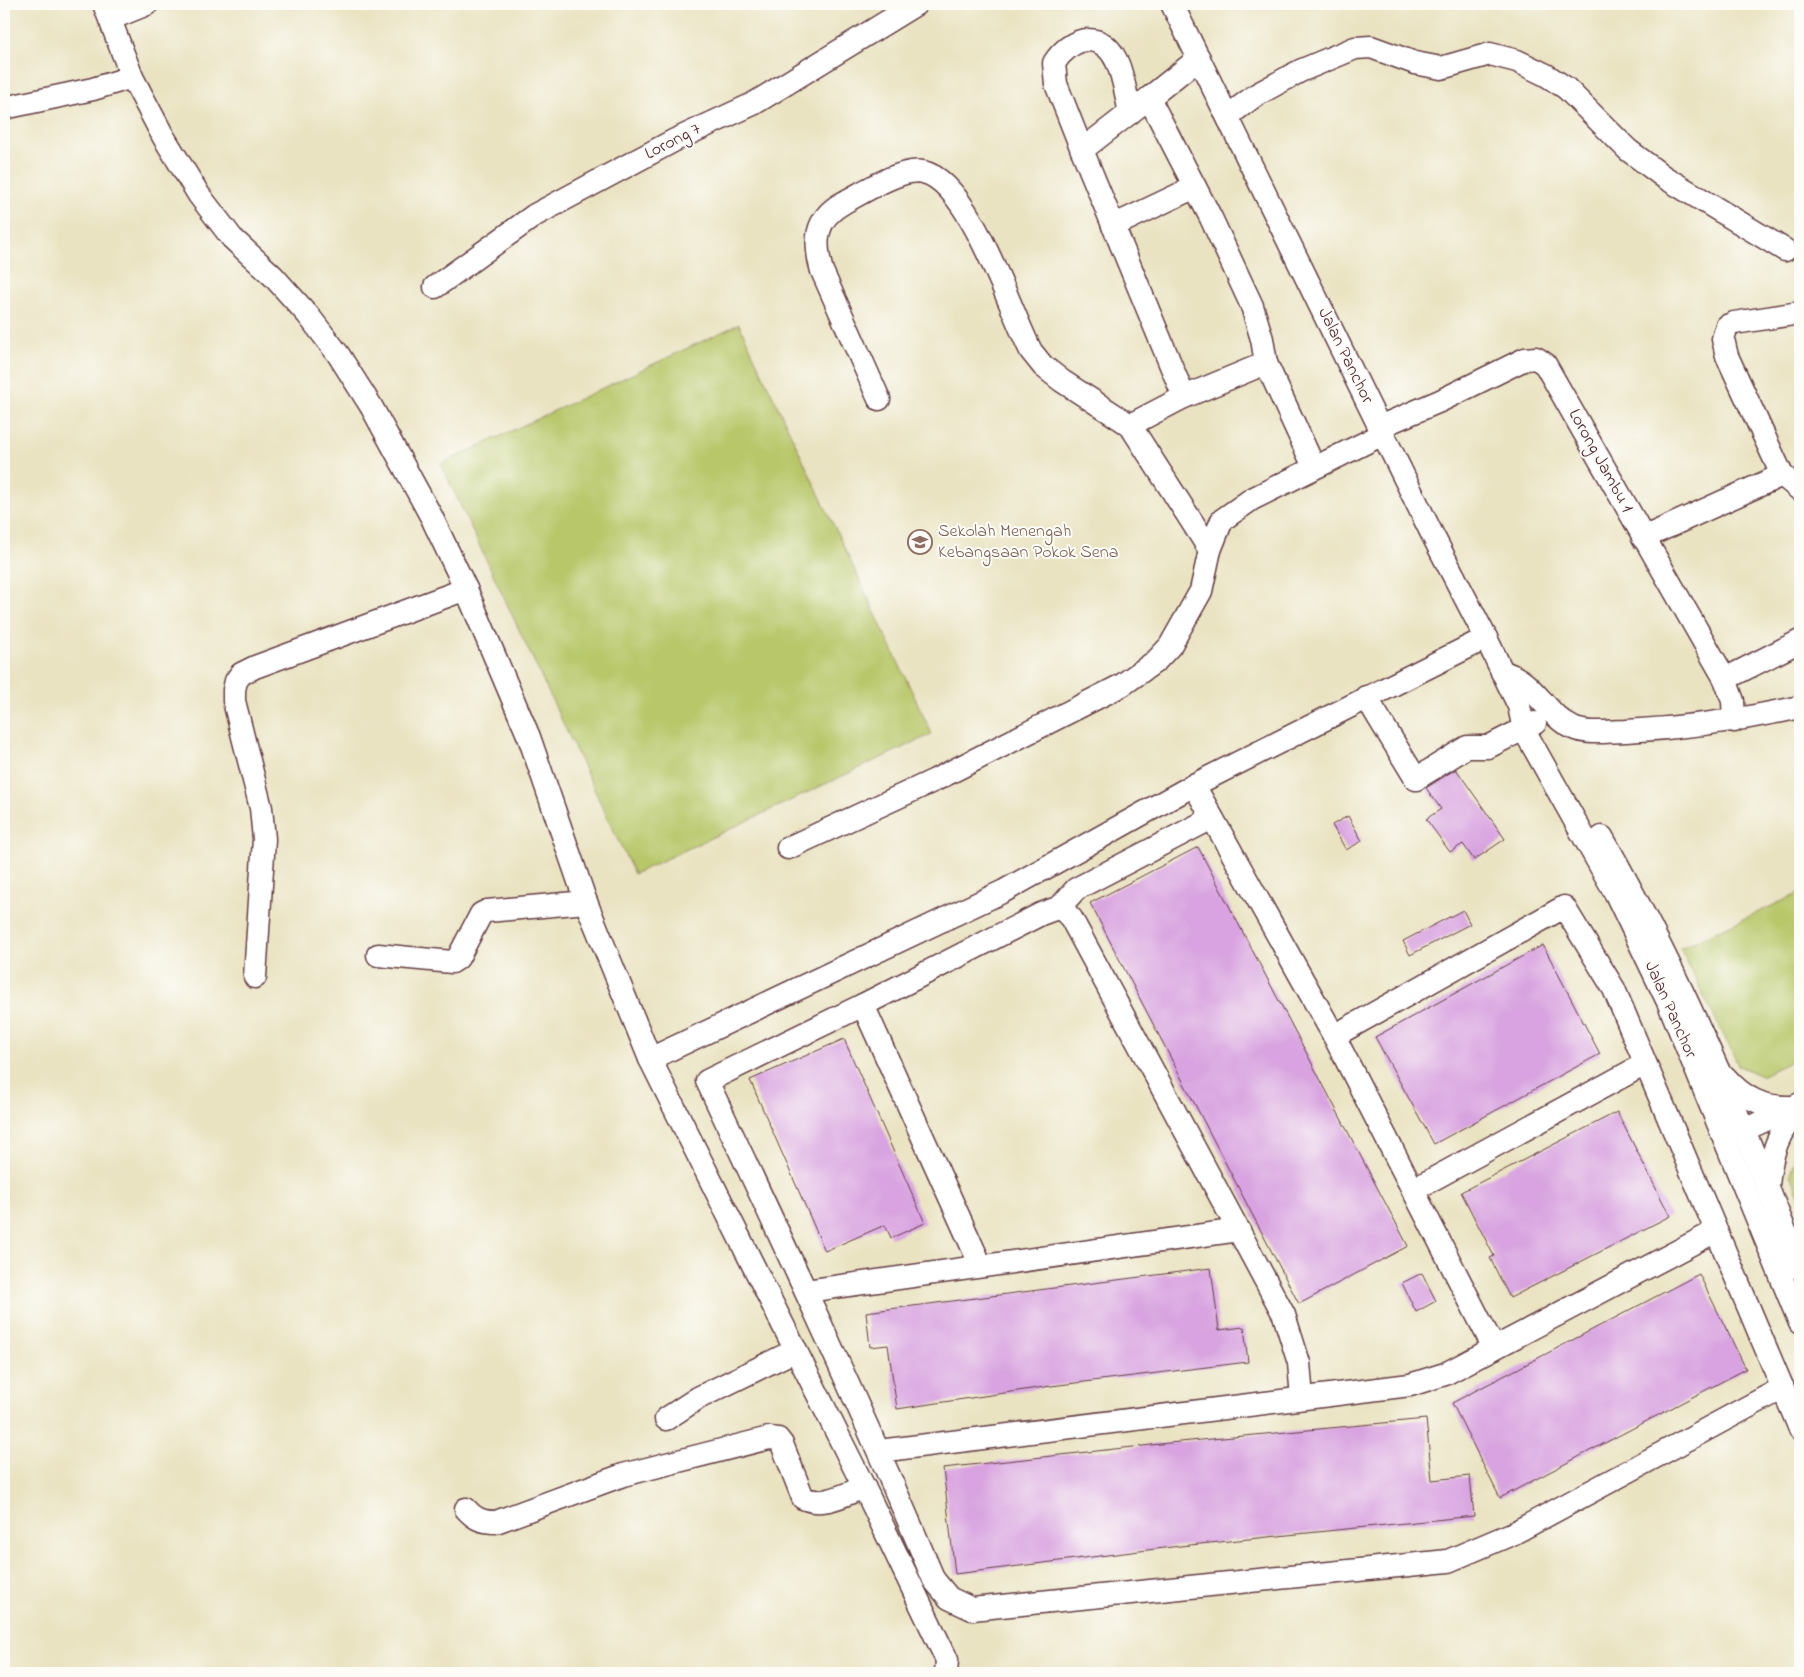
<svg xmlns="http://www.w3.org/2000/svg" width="1804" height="1677" font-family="'Indie Flower',sans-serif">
	<rect width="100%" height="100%" fill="#fdfcf7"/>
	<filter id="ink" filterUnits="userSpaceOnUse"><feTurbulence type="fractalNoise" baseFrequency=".02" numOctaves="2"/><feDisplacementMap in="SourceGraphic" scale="10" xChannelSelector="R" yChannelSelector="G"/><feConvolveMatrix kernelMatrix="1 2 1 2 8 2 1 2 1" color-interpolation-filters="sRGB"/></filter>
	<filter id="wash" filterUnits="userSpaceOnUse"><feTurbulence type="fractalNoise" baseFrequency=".0096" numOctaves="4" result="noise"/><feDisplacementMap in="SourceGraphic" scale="20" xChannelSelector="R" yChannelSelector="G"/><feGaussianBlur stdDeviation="1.12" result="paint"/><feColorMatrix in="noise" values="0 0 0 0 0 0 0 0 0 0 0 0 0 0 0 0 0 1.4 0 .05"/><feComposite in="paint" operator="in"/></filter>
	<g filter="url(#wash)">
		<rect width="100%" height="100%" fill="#eae3c2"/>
		<g fill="#b7c769" stroke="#80734a">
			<polygon points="739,324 932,734 634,874 441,464"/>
			<polygon points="1800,893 1800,1057 1761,1076 1739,1066 1680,948"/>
			<polygon points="1800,1143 1800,1198 1791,1174"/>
		</g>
		<g id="blocks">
			<g fill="#d8a3e0">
				<polygon points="1456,769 1505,839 1474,860 1463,844 1450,852 1426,819 1441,809 1426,788"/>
				<polygon points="1348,816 1362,841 1346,850 1332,825"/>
				<polygon points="1198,847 1408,1246 1299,1304 1090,903"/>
				<polygon points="1463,910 1470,924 1410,955 1403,941"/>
				<polygon points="1543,945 1600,1054 1434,1144 1375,1037"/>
				<polygon points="844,1039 925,1223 891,1238 885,1225 825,1251 750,1080"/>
				<polygon points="1617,1112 1670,1216 1510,1298 1490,1258 1494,1256 1461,1192"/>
				<polygon points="1211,1268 1219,1330 1244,1327 1248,1362 1051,1386 897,1409 888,1345 870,1347 866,1312"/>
				<polygon points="1422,1273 1436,1301 1416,1312 1402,1283"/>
				<polygon points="1699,1274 1746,1369 1500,1498 1452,1403"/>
				<polygon points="1426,1419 1432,1480 1470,1476 1474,1516 1180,1546 955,1574 943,1468 1169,1443"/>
			</g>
		</g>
	</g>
	<g filter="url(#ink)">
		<use href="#blocks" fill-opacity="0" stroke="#623c42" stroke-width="1"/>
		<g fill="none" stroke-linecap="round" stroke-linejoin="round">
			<defs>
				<g id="minor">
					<polyline points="104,4 132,77"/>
					<polyline points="1172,4 1432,534 1486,638 1519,706 1524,730 1616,894 1669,1004 1800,1323"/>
					<polyline points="110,19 147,4"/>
					<polyline points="1199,58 1149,98 1211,218 1252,306 1262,339 1266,363 1314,467"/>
					<polyline points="1149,98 1082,150 1184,397"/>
					<polyline points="4,108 93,89 132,77 163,136 199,195 232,238 273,276 308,315 338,354 371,406 431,516 466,589 529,737 586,902 650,1059 864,1487 947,1660 946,1673"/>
					<polyline points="1229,115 1256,95 1300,71 1355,48 1371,47 1415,63 1441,68 1490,54 1517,61 1546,75 1566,88 1628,150 1664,177 1785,250"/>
					<path d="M1082,150l-26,-66 -2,-21c7,-11 20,-23 34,-23 33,0 36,48 42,73"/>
					<polyline points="1113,226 1195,187"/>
					<polyline points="435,287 535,215 675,140 753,104 916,4"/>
					<polyline points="1800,313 1734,323 1727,326 1723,339 1727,356 1782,475 1800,490"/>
					<path d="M879,399l-57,-128c-8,-28 -8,-52 21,-68 19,-10 59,-36 80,-31 47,10 86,137 108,179l12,15 19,15 68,44 80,125"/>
					<polyline points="1130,425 1184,397 1266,363"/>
					<polyline points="1379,427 1440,401 1525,359 1536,358 1545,364 1725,679 1733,701 1734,721"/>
					<polyline points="1643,538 1782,475"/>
					<path d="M1502,672c32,7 43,43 71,56 16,7 36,3 53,3 59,-3 117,-11 174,-24"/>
					<polyline points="1725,679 1800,641"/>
					<polyline points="1366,697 1416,779 1467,747 1488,747 1535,723"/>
					<polyline points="1194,785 1334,1036 1494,1348"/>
					<path d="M1602,837c79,139 140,283 198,432"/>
					<polyline points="788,848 935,780 1122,685 1156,661 1170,646 1201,591 1210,550 1222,520 1252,499 1383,434"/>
					<polyline points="1060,907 1076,889 1212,818"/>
					<polyline points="378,955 452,962 458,958 481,914 487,911 586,902"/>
					<polyline points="255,977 264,839 261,808 234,701 234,690 236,681 241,674 255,667 466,589"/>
					<path d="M863,1005l-156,76c78,165 156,331 227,499l15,18 23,11 476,-48 66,-28 269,-145"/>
					<polyline points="1334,1036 1564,907 1614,989 1800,1429"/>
					<polyline points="650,1059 1004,891 1194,785 1486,638"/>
					<path d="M1725,1077c18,21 38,31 65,30"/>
					<polyline points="1732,1126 1744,1130 1800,1104"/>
					<path d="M1768,1185c3,-29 9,-55 32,-75"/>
					<polyline points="1413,1190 1645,1064"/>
					<polyline points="981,1266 863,1005 1041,914 1060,907 1071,918 1284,1315 1299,1363 1302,1398"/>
					<polyline points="806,1291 1239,1230"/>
					<polyline points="666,1419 698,1398 796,1350"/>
					<polyline points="879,1451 1410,1385 1445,1374 1716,1231"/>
					<path d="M466,1509c9,10 16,13 30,13l127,-47 146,-37 9,1 4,5 21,54c20,9 41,-3 61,-11"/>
				</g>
			</defs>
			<use href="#minor" stroke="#623c42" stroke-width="25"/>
			<use href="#minor" stroke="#fff" stroke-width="22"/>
		</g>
	</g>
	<defs>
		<symbol id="school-ring" viewBox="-11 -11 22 22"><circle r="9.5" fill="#fdfcf7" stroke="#8d6e63" stroke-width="1.5"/><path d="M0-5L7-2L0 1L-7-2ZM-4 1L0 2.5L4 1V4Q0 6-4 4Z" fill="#8d6e63"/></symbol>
	</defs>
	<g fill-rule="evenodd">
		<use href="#school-ring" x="906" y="528" width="28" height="28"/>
	</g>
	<g text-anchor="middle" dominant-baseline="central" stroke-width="4" stroke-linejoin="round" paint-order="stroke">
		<g font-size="18" fill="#4a1f2b" stroke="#fdfcf7">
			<text transform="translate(673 142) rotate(-27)">Lorong 7</text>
			<text transform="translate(1345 356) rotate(64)">Jalan Panchor</text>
			<text transform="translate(1600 461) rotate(61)">Lorong Jambu 1</text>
			<text transform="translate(1670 1010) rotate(66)">Jalan Panchor</text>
		</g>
		<g font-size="18" fill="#785e54" stroke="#fdfcf7" text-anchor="start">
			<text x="938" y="532">Sekolah Menengah<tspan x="938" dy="21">Kebangsaan Pokok Sena</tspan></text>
		</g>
	</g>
	<rect width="1804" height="1677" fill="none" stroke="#fdfcf7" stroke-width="20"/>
</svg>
